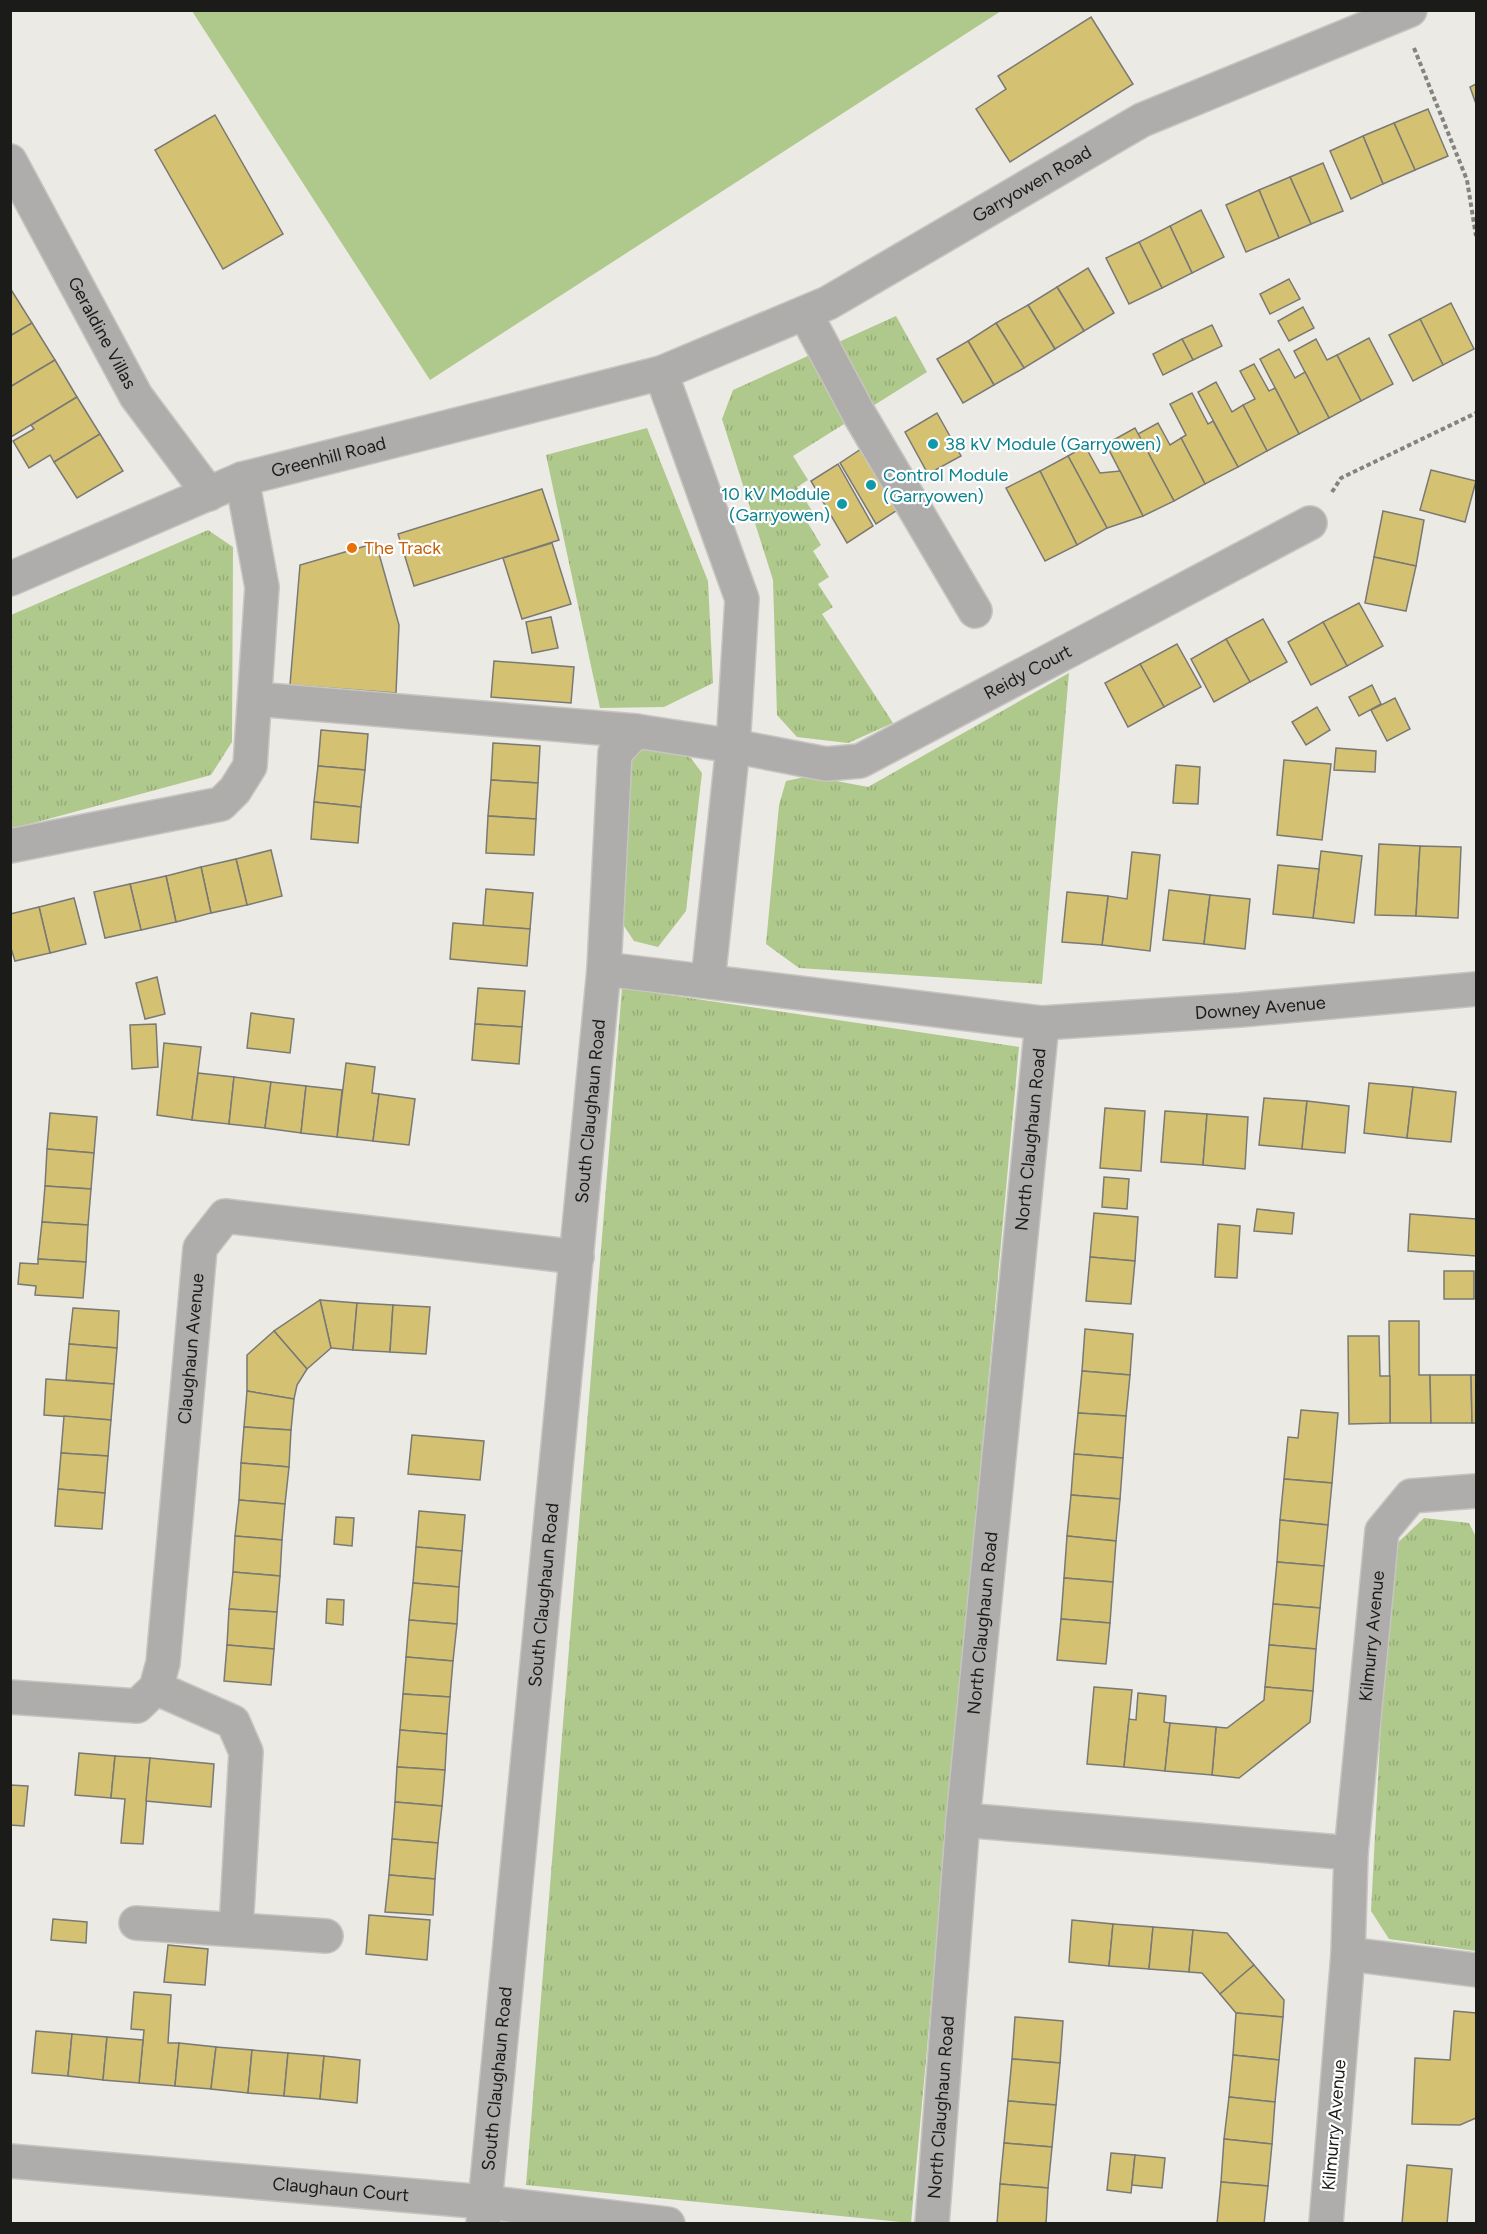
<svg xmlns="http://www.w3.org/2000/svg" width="1487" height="2234" font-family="Figtree,sans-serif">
	<defs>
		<pattern id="grass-tufts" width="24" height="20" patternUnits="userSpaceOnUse" patternTransform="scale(1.5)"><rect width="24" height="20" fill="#afc88b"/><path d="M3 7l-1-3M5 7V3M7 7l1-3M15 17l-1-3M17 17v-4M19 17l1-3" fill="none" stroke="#96ab77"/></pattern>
	</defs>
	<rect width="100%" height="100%" fill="#ebeae4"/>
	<g fill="url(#grass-tufts)">
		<polygon points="896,316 927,372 793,456 808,480 797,487 814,514 806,520 821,545 813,551 829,577 818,584 833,607 822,614 893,723 848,743 797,737 777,715 773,580 722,419 733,390"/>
		<polygon points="647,428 708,581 713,683 664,707 600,708 546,455"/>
		<polygon points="208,530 233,547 232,742 211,775 11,829 11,615"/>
		<polygon points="1069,673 1042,984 799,968 766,944 779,805 786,781 810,776 868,787"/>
		<polygon points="643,748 687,753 702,773 686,911 658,947 634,941 616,914 626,766"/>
		<polygon points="622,988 1019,1047 911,2223 526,2185"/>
		<polygon points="1424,1518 1469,1523 1476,1537 1476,1951 1389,1939 1371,1911 1390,1550"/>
	</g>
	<polygon fill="#afc88b" points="192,11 1001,11 430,380"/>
	<g fill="#d4c272" stroke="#7a7974" stroke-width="1.5">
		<polygon points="1091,17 1133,84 1010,162 976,109 1006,89 998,76"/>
		<polygon points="1476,84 1476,104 1470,87"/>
		<polygon points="1428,109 1448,156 1415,170 1394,123"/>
		<polygon points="215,115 283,234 223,269 155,150"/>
		<polygon points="1394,123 1415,170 1383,184 1363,136"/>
		<polygon points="1363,136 1383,184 1351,199 1330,151"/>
		<polygon points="1323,163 1343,211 1311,224 1290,177"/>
		<polygon points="1290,177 1311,224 1279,238 1259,190"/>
		<polygon points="1259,190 1279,238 1246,252 1226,205"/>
		<polygon points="1201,210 1224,257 1192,273 1170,226"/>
		<polygon points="1170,226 1192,273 1162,288 1139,242"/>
		<polygon points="1139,242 1162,288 1129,304 1106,258"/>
		<polygon points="1088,268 1114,313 1084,331 1057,287"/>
		<polygon points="1289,279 1300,299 1270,314 1260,294"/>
		<polygon points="1057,287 1084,331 1055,349 1028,305"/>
		<polygon points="10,288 32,323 10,336"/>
		<polygon points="1451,303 1474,349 1443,365 1420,319"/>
		<polygon points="1028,305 1055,349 1024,368 996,323"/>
		<polygon points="1303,307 1314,328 1289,341 1278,321"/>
		<polygon points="1420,319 1443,365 1413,381 1389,335"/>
		<polygon points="32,323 55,360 10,387 10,336"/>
		<polygon points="996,323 1024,368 994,385 968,341"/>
		<polygon points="1212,325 1222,346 1193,360 1182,339"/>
		<polygon points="1369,338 1393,384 1361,401 1337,355"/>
		<polygon points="1182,339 1193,360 1163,375 1153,354"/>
		<polygon points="1316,339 1327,360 1337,355 1361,401 1329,418 1294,351"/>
		<polygon points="968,341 994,385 963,403 937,359"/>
		<polygon points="1279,349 1295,378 1305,372 1329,418 1299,434 1260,359"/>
		<polygon points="55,360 77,397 11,437 10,387"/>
		<polygon points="1254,364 1269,391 1275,388 1299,434 1267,451 1243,405 1255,399 1240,371"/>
		<polygon points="1216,382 1232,412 1243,405 1267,451 1238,467 1198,392"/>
		<polygon points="1192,393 1208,424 1213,421 1238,467 1205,484 1181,438 1186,435 1170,404"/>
		<polygon points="77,397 100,434 54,462 50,455 29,468 13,441 34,429 31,425"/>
		<polygon points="937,413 961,456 928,474 905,432"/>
		<polygon points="1158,423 1170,445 1181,438 1205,484 1174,501 1138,434"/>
		<polygon points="1135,428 1174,501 1143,516 1106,444"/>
		<polygon points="100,434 123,471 77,498 54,462"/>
		<polygon points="867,445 902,507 876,524 840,463"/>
		<polygon points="1085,446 1100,473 1120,471 1143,516 1107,528 1068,456"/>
		<polygon points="1068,456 1107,528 1077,545 1040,471"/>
		<polygon points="838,464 873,526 847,543 811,481"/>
		<polygon points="1431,470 1476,481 1465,522 1420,510"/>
		<polygon points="1040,471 1077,545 1045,561 1006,488"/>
		<polygon points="542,489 559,540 414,586 398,534"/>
		<polygon points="1383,511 1424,520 1416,566 1374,557"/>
		<polygon points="376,543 399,625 396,693 290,685 300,565"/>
		<polygon points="552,543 571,604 522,619 503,558"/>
		<polygon points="1374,557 1416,566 1406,611 1365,603"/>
		<polygon points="1359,603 1383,646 1347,666 1323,622"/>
		<polygon points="551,617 558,648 532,653 526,622"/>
		<polygon points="1263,619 1287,662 1250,682 1226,639"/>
		<polygon points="1323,622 1347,666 1311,685 1288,642"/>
		<polygon points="1226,639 1250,682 1214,702 1191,659"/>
		<polygon points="1177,644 1201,687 1164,707 1140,664"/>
		<polygon points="494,661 574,667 571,703 491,697"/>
		<polygon points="1140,664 1164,707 1128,727 1105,683"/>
		<polygon points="1372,685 1381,704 1359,716 1349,697"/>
		<polygon points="1395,698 1410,729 1387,741 1371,710"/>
		<polygon points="1317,707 1330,730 1306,745 1292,722"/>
		<polygon points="321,730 368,734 365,770 318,766"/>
		<polygon points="493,743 540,746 538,783 491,780"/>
		<polygon points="1336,748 1376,751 1375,772 1334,770"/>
		<polygon points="1284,760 1331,764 1322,840 1277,835"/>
		<polygon points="1176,765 1200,767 1198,804 1173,803"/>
		<polygon points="318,766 365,770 361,807 314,802"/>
		<polygon points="491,780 538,783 536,819 488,816"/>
		<polygon points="314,802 361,807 358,843 311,839"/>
		<polygon points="488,816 536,819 534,855 486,853"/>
		<polygon points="1379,844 1420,846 1416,916 1375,915"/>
		<polygon points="1420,846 1461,847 1458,918 1416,916"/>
		<polygon points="271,850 282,896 247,905 236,859"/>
		<polygon points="1321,851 1362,856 1354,923 1313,918"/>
		<polygon points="1132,852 1160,855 1150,951 1102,945 1108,896 1127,899"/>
		<polygon points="236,859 247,905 211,913 201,867"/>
		<polygon points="1278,865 1319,869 1313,918 1273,914"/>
		<polygon points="201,867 211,913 176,922 166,876"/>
		<polygon points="166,876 176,922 141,930 130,884"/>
		<polygon points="130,884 141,930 105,938 94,892"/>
		<polygon points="486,889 533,893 530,929 483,926"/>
		<polygon points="1169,890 1210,895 1204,944 1163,940"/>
		<polygon points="1067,892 1108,896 1102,945 1062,942"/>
		<polygon points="1210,895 1250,899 1245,949 1204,944"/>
		<polygon points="74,898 86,944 50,953 39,907"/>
		<polygon points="39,907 50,953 15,961 10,945 10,914"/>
		<polygon points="453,923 530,929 527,966 450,959"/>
		<polygon points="157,977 165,1014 145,1019 136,983"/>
		<polygon points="478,988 525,991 522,1027 475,1024"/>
		<polygon points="251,1013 294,1019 290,1053 247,1048"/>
		<polygon points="156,1024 158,1067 132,1069 130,1025"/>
		<polygon points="475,1024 522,1027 519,1064 472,1060"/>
		<polygon points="164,1043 201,1047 192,1120 157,1115"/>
		<polygon points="346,1063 375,1067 372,1093 379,1094 373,1141 337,1137"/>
		<polygon points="198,1073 234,1077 229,1124 192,1120"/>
		<polygon points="234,1077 271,1082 265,1128 229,1124"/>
		<polygon points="271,1082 306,1086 301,1133 265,1128"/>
		<polygon points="1369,1083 1413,1087 1407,1138 1364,1133"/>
		<polygon points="306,1086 342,1090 337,1137 301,1133"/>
		<polygon points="1413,1087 1456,1092 1451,1142 1407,1138"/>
		<polygon points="379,1094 415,1099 409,1145 373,1141"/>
		<polygon points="1264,1098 1307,1101 1302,1149 1259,1145"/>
		<polygon points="1307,1101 1349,1106 1345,1153 1302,1149"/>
		<polygon points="1105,1108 1145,1111 1141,1171 1100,1168"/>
		<polygon points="1165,1111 1207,1114 1203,1165 1161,1162"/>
		<polygon points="50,1113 97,1117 94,1153 47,1149"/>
		<polygon points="1207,1114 1248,1117 1245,1169 1203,1165"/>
		<polygon points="47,1149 94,1153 91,1189 45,1186"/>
		<polygon points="1104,1177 1129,1179 1127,1209 1102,1207"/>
		<polygon points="45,1186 91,1189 88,1225 42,1222"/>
		<polygon points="1257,1209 1294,1213 1292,1234 1254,1231"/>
		<polygon points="1094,1213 1138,1217 1135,1261 1090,1257"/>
		<polygon points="1410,1214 1476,1219 1476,1256 1408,1251"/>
		<polygon points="42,1222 88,1225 86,1262 38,1259"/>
		<polygon points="1218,1224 1240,1226 1237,1278 1215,1277"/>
		<polygon points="1090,1257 1135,1261 1131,1304 1086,1301"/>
		<polygon points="38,1259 86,1262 83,1298 35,1295 36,1286 18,1284 20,1263 38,1264"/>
		<rect x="1444" y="1271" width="30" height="28"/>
		<polygon points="320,1300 357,1303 353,1350 331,1348"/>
		<polygon points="320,1300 331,1348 307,1369 274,1331"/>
		<polygon points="357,1303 393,1305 390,1352 353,1350"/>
		<polygon points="393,1305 430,1307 426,1354 390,1352"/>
		<polygon points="73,1308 119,1311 117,1348 69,1344"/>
		<polygon points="1389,1321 1419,1321 1419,1375 1430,1375 1431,1423 1390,1423"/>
		<polygon points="1085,1329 1133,1334 1130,1375 1082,1371"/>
		<polygon points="274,1331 307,1369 297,1385 294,1399 247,1391 247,1355"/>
		<polygon points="1348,1336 1379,1336 1380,1376 1390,1376 1390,1423 1349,1424"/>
		<polygon points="69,1344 117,1348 114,1384 66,1380"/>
		<polygon points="1082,1371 1130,1375 1126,1416 1078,1413"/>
		<polygon points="1430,1375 1471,1375 1472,1423 1431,1423"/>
		<polygon points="1471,1375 1476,1375 1476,1423 1472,1423"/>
		<polygon points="46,1379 114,1384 111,1420 44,1415"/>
		<polygon points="247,1391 294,1399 291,1430 244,1427"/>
		<polygon points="1301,1410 1338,1413 1332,1483 1284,1479 1288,1437 1298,1438"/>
		<polygon points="1078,1413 1126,1416 1123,1458 1074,1454"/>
		<polygon points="64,1416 111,1420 108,1456 61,1453"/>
		<polygon points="244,1427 291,1430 289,1467 241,1463"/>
		<polygon points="412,1435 484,1441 480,1480 408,1474"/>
		<polygon points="61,1453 108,1456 105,1493 58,1489"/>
		<polygon points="1074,1454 1123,1458 1120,1499 1071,1495"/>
		<polygon points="241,1463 289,1467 285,1504 239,1500"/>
		<polygon points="1284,1479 1332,1483 1328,1525 1280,1520"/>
		<polygon points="58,1489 105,1493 102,1529 55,1526"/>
		<polygon points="1071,1495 1120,1499 1116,1541 1067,1536"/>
		<polygon points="239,1500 285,1504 282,1540 235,1536"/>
		<polygon points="419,1511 465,1515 462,1551 416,1547"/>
		<polygon points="336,1517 354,1518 352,1546 334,1544"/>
		<polygon points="1280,1520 1328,1525 1324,1566 1277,1562"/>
		<polygon points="235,1536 282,1540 280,1576 233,1572"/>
		<polygon points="1067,1536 1116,1541 1113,1582 1064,1578"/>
		<polygon points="416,1547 462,1551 459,1587 413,1583"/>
		<polygon points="1277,1562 1324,1566 1320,1608 1273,1604"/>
		<polygon points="233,1572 280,1576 277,1612 229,1609"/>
		<polygon points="1064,1578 1113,1582 1110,1623 1061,1619"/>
		<polygon points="413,1583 459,1587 457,1624 409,1620"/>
		<polygon points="327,1599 344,1600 343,1625 326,1623"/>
		<polygon points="1273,1604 1320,1608 1316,1649 1269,1645"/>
		<polygon points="229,1609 277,1612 274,1649 227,1645"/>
		<polygon points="1061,1619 1110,1623 1106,1664 1057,1660"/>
		<polygon points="409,1620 457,1624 453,1661 406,1657"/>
		<polygon points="227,1645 274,1649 271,1685 224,1681"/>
		<polygon points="1269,1645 1316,1649 1313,1691 1265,1687"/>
		<polygon points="406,1657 453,1661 450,1697 403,1694"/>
		<polygon points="1094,1687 1132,1690 1124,1767 1087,1764"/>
		<polygon points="1265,1687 1313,1691 1310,1722 1239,1778 1212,1775 1216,1727 1227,1728 1264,1700"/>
		<polygon points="1138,1693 1166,1696 1164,1722 1170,1723 1165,1771 1124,1767 1129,1719 1136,1720"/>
		<polygon points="403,1694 450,1697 447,1734 400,1730"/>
		<polygon points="1170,1723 1216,1727 1212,1775 1165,1771"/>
		<polygon points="400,1730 447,1734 445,1770 397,1767"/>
		<polygon points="79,1753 115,1756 111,1798 75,1795"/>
		<polygon points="115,1756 150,1758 143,1844 121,1843 125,1799 111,1798"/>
		<polygon points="150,1758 214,1764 211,1807 146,1801"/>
		<polygon points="397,1767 445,1770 442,1806 395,1802"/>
		<polygon points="10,1785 28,1786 24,1826 10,1825"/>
		<polygon points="395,1802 442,1806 438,1843 392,1839"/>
		<polygon points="392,1839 438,1843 435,1879 389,1875"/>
		<polygon points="389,1875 435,1879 433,1915 385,1912"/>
		<polygon points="369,1915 430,1920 427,1960 366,1954"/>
		<polygon points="53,1919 87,1922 86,1943 51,1940"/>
		<polygon points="1072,1920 1113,1924 1109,1966 1069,1962"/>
		<polygon points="1113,1924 1153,1927 1149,1969 1109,1966"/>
		<polygon points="1153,1927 1193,1930 1189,1972 1149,1969"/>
		<polygon points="1193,1930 1227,1933 1254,1965 1220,1994 1202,1973 1189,1972"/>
		<polygon points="168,1945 208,1949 205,1985 164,1982"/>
		<polygon points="1254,1965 1284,2000 1283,2017 1236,2013 1220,1994"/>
		<polygon points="134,1992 171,1995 168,2043 179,2043 175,2086 139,2083 144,2030 131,2029"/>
		<polygon points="1454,2011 1476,2013 1476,2118 1460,2125 1412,2124 1415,2058 1450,2060"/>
		<polygon points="1236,2013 1283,2017 1279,2060 1233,2055"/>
		<polygon points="1015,2017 1063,2021 1060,2063 1012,2059"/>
		<polygon points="36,2031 72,2034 68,2076 32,2073"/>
		<polygon points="72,2034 107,2037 103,2080 68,2076"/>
		<polygon points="107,2037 143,2040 139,2083 103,2080"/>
		<polygon points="179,2043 216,2047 211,2089 175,2086"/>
		<polygon points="216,2047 252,2050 248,2093 211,2089"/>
		<polygon points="252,2050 288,2053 284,2096 248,2093"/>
		<polygon points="288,2053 324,2056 320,2099 284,2096"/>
		<polygon points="1233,2055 1279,2060 1275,2102 1229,2097"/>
		<polygon points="324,2056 360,2060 357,2103 320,2099"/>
		<polygon points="1012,2059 1060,2063 1056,2105 1008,2101"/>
		<polygon points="1229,2097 1275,2102 1272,2144 1224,2139"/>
		<polygon points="1008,2101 1056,2105 1052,2147 1004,2143"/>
		<polygon points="1224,2139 1272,2144 1268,2186 1221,2182"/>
		<polygon points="1004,2143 1052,2147 1048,2188 1000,2184"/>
		<polygon points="1111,2153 1135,2155 1131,2193 1107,2190"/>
		<polygon points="1135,2155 1165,2158 1162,2188 1132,2185"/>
		<polygon points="1407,2165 1452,2169 1447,2224 1402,2224"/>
		<polygon points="1221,2182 1268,2186 1264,2224 1217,2224"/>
		<polygon points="1000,2184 1048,2188 1046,2224 997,2224"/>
	</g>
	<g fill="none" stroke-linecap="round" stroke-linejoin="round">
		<defs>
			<g id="minor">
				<path id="s1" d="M10,161l126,235 73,98"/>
				<polyline points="805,313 859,414 975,611"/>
				<path id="s2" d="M10,579l232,-100 419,-106 167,-70 314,-183 268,-110"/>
				<polyline points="255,699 636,731 733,746 742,599 661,373"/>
				<polyline points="10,846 221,804 235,790 250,766 262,587 242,479"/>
				<path id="s3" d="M604,969l438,54 198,-13 236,-21"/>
				<path id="s4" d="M708,981l25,-235 93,18 34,-3 450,-238"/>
				<polyline points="156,1688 233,1722 246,1752 236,1929"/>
				<path id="s5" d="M10,1697l127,9 19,-18 7,-25 37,-415 25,-32 352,41"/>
				<polyline points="963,1820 1351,1853 1348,1954 1326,2224"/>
				<path id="s6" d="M1351,1853l31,-322 29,-35 65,-5"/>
				<polyline points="136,1923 326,1936"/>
				<polyline points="1348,1954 1476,1970"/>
				<path id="s7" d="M10,2161l475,41 183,22"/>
				<path id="s8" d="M483,2224l121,-1255 11,-216 21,-22"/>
				<path id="s9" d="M932,2224l31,-404 79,-797"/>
			</g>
		</defs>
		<use href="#minor" stroke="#c6c5bf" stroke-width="36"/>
		<g stroke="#84837f" stroke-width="4" stroke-dasharray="4.5 3" stroke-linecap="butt">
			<polyline points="1414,48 1467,180 1476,236"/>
			<polyline points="1332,492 1341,478 1476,413"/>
		</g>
		<use href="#minor" stroke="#afacac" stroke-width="33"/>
	</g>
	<g fill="#0f9aa8" stroke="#fff" stroke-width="2">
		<circle cx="933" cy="444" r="6"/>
		<circle cx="871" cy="485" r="6"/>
		<circle cx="842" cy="504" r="6"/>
	</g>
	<circle fill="#e8710a" stroke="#fff" stroke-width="2" cx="352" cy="548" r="6"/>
	<g text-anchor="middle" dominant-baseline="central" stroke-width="4.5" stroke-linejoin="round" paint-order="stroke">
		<g font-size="18" fill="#1b1b19" stroke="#fff">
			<text stroke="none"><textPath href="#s2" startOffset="1102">Garryowen Road</textPath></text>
			<text stroke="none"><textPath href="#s1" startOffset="195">Geraldine Villas</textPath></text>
			<text stroke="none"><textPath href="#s2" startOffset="342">Greenhill Road</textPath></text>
			<text stroke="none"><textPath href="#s4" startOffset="555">Reidy Court</textPath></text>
			<text stroke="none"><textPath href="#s3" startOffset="660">Downey Avenue</textPath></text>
			<text stroke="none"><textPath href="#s8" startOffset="1118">South Claughaun Road</textPath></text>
			<text stroke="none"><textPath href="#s9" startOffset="1089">North Claughaun Road</textPath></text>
			<text stroke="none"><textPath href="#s5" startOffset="495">Claughaun Avenue</textPath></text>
			<text stroke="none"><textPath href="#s8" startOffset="632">South Claughaun Road</textPath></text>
			<text stroke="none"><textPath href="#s9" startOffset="603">North Claughaun Road</textPath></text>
			<text stroke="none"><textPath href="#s6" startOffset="218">Kilmurry Avenue</textPath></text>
			<text stroke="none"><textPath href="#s8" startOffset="146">South Claughaun Road</textPath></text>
			<text stroke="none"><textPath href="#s9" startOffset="117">North Claughaun Road</textPath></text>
			<text transform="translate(1334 2125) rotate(-85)">Kilmurry Avenue</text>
			<text stroke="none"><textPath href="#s7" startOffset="332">Claughaun Court</textPath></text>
		</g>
		<g font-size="18" fill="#0d838f" stroke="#fff" text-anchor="start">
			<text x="945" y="444">38 kV Module (Garryowen)</text>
			<text x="883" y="475">Control Module<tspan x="883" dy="21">(Garryowen)</tspan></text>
			<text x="830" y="494" text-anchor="end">10 kV Module<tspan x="830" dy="21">(Garryowen)</tspan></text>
		</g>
		<g font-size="18" fill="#c56008" stroke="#fff" text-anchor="start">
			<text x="364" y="548">The Track</text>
		</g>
	</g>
	<rect width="1487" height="2234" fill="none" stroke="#1b1b19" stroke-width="24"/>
</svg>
